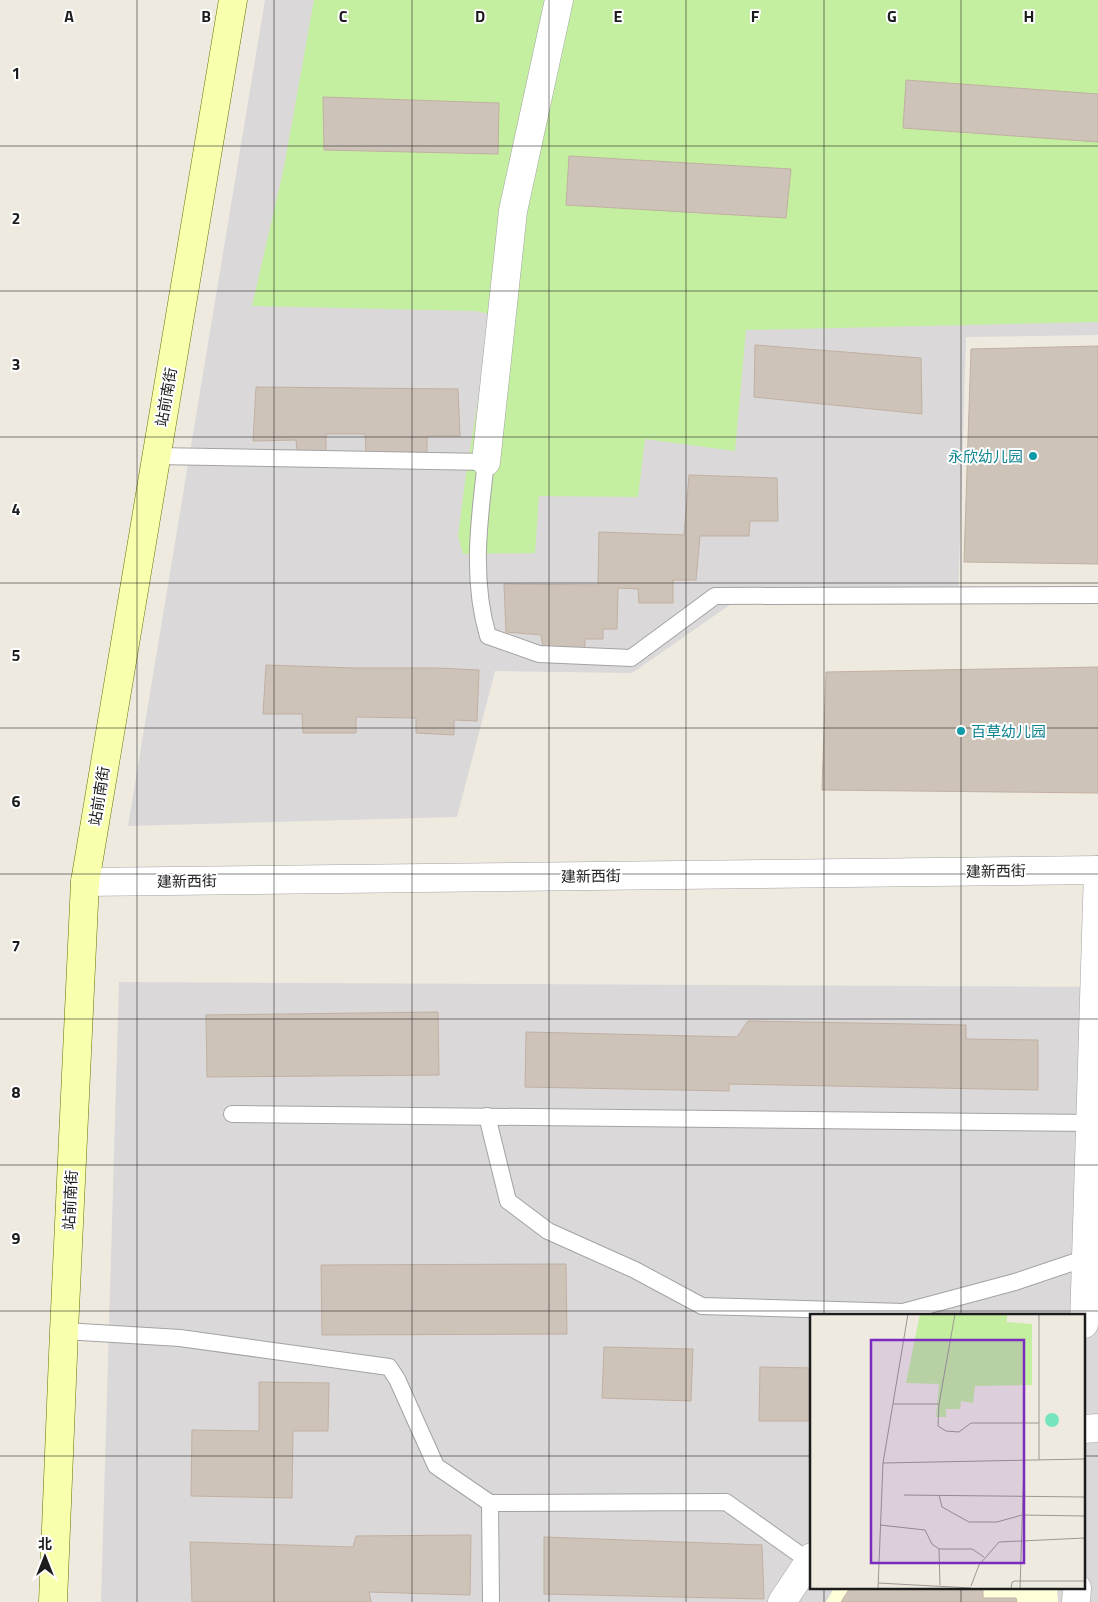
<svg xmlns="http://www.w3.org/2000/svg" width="1098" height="1602" font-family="'Titillium Web','Noto Sans SC',sans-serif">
	<rect width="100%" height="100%" fill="#eeeae0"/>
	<g fill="#dad8d8" fill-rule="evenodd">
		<polygon points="265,0 1098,0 1098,335 966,337 958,603 734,602 632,673 495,671 457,817 128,826"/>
		<path d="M119,982l979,5v615h-997zM812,1316h272v272h-272z"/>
	</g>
	<polygon fill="#feffd8" points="834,1588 1057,1588 1058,1602 826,1602"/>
	<polygon fill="#c4eea0" points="314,0 1098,0 1098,322 746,330 735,451 645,439 638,497 539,496 535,553 463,554 458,536 466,474 492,315 477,311 252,306 284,167"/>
	<g fill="#cec3b9" stroke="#c1b0a1">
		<polygon points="906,80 1098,94 1098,142 903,128"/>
		<polygon points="323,97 499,103 498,154 324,150"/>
		<polygon points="569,156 791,169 786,218 566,205"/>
		<polygon points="755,345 921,358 922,414 754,397"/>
		<polygon points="1098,346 1098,564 964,562 971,349"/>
		<polygon points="256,387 458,389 460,436 427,436 427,455 366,453 365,434 326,434 326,451 297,451 296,440 253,441"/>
		<polygon points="689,475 777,478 778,521 750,521 749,536 700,536 696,580 673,580 673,603 639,603 638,589 618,588 617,629 603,629 603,639 585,639 585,650 543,648 541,635 506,632 504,584 598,585 599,532 684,535"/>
		<polygon points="266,665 354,668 437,668 479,670 477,721 454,720 454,735 416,733 416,718 356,717 356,733 303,733 302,714 263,714"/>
		<polygon points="1098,667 1098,793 822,790 826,672"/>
		<polygon points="438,1012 439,1075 207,1077 206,1015"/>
		<polygon points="748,1021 966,1025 966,1039 1038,1040 1038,1090 729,1084 729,1091 525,1087 526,1032 737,1037"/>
		<polygon points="566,1264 567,1334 322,1335 321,1265"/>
		<polygon points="604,1347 693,1349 691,1401 602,1398"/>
		<polygon points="760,1367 812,1368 812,1421 759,1421"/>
		<polygon points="259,1382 329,1383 328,1431 293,1431 292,1498 191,1496 192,1430 259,1431"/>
		<polygon points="471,1535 470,1595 369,1592 371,1602 192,1602 190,1542 353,1547 356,1536"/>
		<polygon points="544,1537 762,1545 764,1599 544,1594"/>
		<polygon points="850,1588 983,1588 983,1598 1016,1598 1017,1602 841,1602"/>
	</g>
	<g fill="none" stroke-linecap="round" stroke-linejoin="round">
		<defs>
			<g id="service">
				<path d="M156,456l330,6c-7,58 -15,117 2,174l51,18 92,4 84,-62 383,-1"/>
				<polyline points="232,1114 1097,1123"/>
				<polyline points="487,1116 508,1201 548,1231 635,1270 702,1306 903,1312 1015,1282 1086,1258 1093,1258"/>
				<polyline points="64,1331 180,1338 389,1367 397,1379 436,1466 490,1503 491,1602"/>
				<polyline points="490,1503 726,1502 809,1561"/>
			</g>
			<g id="minor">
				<polyline points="486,462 513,211 559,0"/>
				<polyline points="85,882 1098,870"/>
				<polyline points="1084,1324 1098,870"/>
				<polyline points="1084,1429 1098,1428"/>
				<polyline points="782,1602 812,1557"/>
				<polyline points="1076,1602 1077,1588"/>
			</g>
			<polyline id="secondary" points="53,1602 64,1331 85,882 233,0"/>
		</defs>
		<use href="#service" stroke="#a3a3a3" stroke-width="18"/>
		<use href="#minor" stroke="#a3a3a3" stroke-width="29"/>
		<use href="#secondary" stroke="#657500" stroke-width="29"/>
		<use href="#service" stroke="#fff" stroke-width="16"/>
		<use href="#minor" stroke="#fff" stroke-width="28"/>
		<use href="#secondary" stroke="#f8ffad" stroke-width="28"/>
	</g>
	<path fill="none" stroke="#1c1c1c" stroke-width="1" stroke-opacity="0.55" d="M137,0v1602M274,0v1602M412,0v1602M549,0v1602M686,0v1602M824,0v1316M961,0v1316M0,146h1098M0,291h1098M0,437h1098M0,583h1098M0,728h1098M0,874h1098M0,1019h1098M0,1165h1098M0,1311h1098M0,1456h812M1084,1456h14M824,1588v14M961,1588v14"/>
	<g fill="#0f9aa8" stroke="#fff" stroke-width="2">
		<circle cx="1033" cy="456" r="5"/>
		<circle cx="961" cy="731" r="5"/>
	</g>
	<g text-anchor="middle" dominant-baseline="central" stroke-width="4" stroke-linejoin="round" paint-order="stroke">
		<g font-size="15" fill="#1c1c1c" stroke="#fff">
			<text transform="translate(166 397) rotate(-80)">站前南街</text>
			<text transform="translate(99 796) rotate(-81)">站前南街</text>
			<text transform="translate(996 871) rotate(-1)">建新西街</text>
			<text transform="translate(591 876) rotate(-1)">建新西街</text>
			<text transform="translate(187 881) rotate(-1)">建新西街</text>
			<text transform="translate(70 1200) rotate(-87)">站前南街</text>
		</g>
		<g font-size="15" fill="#0d838f" stroke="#fff" text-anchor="end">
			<text x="1023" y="456">永欣幼儿园</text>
			<text x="971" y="731" text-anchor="start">百草幼儿园</text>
		</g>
	</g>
	<g transform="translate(810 1314)">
		<rect width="275" height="275" fill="#eeeae0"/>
		<path d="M110,0h87v8l25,2v61l-57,1 -2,17 -12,-2 -1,8h-14v8h-10l3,-33 -33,-1z" fill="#c4eea0"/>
		<path d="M235 106a7 7 0 1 1 14 0a7 7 0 1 1-14 0Z" fill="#76e5bd"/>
		<path fill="none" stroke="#9a9892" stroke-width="1" d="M83,90h46l-1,22 8,5 13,1 12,-9h68M129,90l16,-90M229,146v-146M73,149l202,-4M94,181l181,2M129,181l3,12 27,15h28l25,-7 63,1M70,211l45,5 7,14 7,5 1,36M129,235h33l12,8M68,269l93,5M161,272l8,-21 20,-23 86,-4M68,275l5,-126 25,-149M201,275l1,-7 3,-1h70M210,275l4,-128"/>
		<path fill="#7b2cbf" fill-opacity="0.15" stroke="#7b2cbf" stroke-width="2.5" d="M61,26h153v223h-153z"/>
		<rect width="275" height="275" fill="none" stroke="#1c1c1c" stroke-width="2.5"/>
	</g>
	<g font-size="16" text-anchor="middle" font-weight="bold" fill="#1c1c1c" stroke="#fff" stroke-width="4" stroke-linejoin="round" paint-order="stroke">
		<text x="69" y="22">A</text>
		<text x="206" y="22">B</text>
		<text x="343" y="22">C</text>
		<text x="480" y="22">D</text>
		<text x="618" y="22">E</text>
		<text x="755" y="22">F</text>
		<text x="892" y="22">G</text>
		<text x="1029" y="22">H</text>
		<text x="16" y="79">1</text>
		<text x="16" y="224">2</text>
		<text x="16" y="370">3</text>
		<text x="16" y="515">4</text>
		<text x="16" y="661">5</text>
		<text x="16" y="807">6</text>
		<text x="16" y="952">7</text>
		<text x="16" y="1098">8</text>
		<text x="16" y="1244">9</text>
	</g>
	<g transform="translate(45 1557)" stroke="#ffffff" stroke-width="4" paint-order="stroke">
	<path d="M0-4L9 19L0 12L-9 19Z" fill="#1c1c1c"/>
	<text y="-8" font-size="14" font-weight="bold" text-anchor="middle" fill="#1c1c1c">北</text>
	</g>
</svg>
